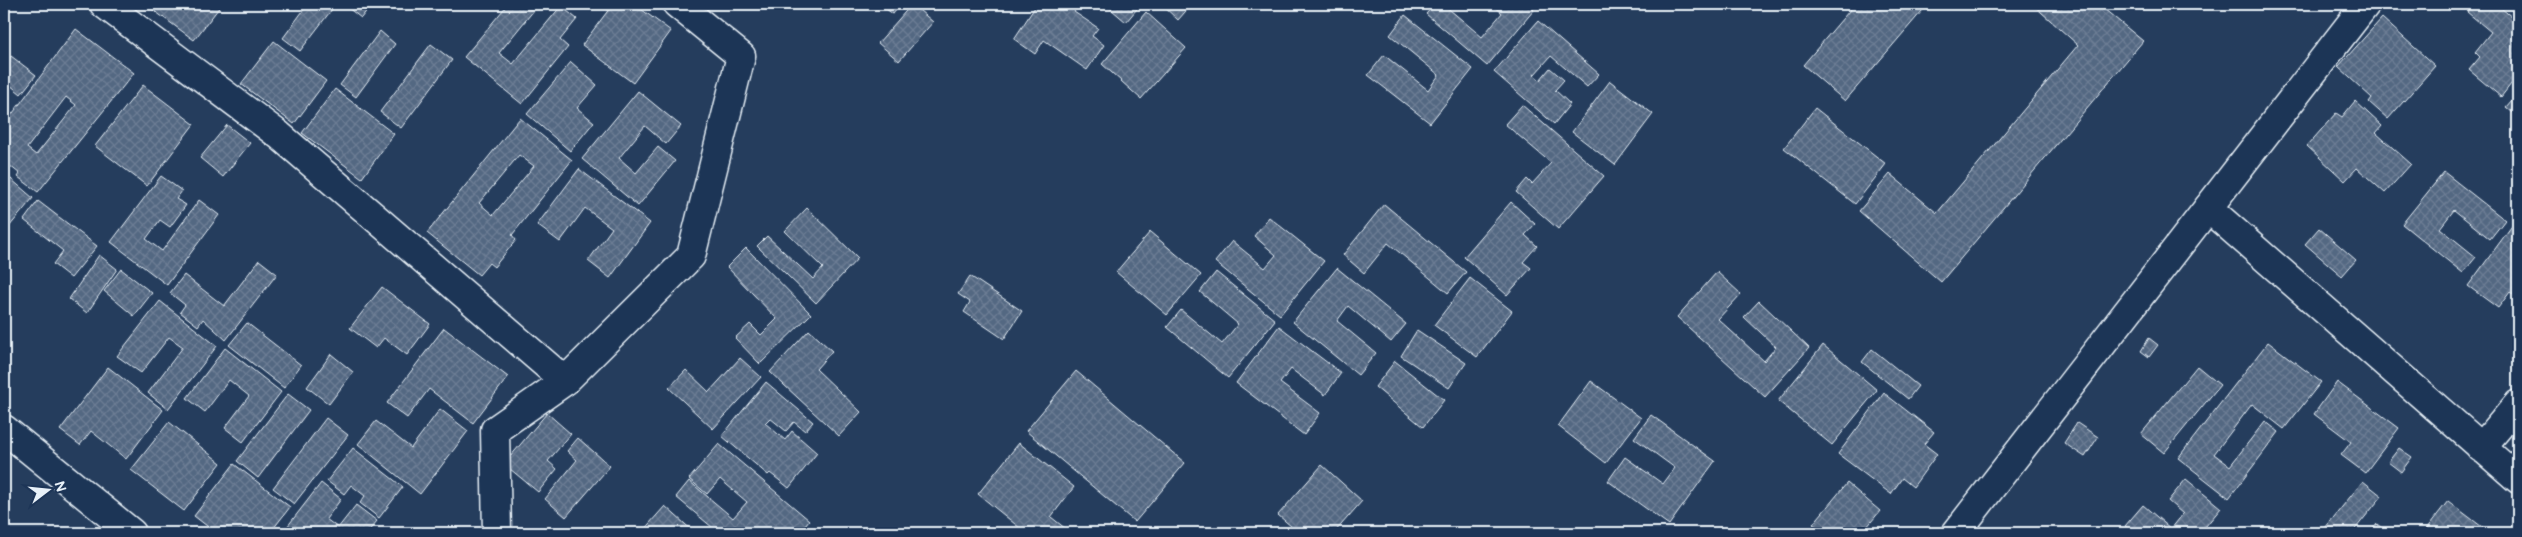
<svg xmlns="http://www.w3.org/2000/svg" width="2522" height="537" font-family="'Balsamiq Sans',sans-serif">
	<defs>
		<pattern id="building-cross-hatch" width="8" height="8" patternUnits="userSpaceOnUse" patternTransform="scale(1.25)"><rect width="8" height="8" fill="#536782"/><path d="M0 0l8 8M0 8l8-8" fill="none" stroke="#6c7d94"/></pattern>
	</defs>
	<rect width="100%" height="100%" fill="#253d5d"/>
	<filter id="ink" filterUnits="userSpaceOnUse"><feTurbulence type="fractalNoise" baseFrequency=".02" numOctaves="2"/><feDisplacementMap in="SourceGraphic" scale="10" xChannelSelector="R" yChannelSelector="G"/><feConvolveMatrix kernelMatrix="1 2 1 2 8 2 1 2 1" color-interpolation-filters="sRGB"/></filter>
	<g filter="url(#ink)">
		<g fill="url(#building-cross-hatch)" stroke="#e8f1f8" fill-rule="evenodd">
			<polygon points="145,4 222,4 194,40"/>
			<polygon points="308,4 336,4 300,51 283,38"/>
			<polygon points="343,4 372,4 361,18"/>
			<polygon points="508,4 539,4 499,53 513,64 561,6 577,19 560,40 568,47 522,104 464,57"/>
			<polygon points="613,4 634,4 671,31 633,83 582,45"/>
			<polygon points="879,4 901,4 893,14"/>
			<polygon points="912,4 933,22 899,61 878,43"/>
			<polygon points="1037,4 1079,4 1074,12 1098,28 1092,36 1104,45 1087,70 1044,40 1035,54 1014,39"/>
			<polygon points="1105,4 1141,4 1126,22"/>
			<polygon points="1161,4 1192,4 1178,20"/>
			<polygon points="1435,4 1443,4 1482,37 1502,13 1492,4 1528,4 1534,10 1487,66 1426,14"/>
			<polygon points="1855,4 1928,4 1845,101 1803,65"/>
			<polygon points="2032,4 2098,4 2143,41 1941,282 1859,211 1890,174 1937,213 2078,45"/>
			<polygon points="2474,4 2496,4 2518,22 2518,75 2501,97 2469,70 2480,57 2475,52 2491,32 2467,12"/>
			<polygon points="1146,12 1186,48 1141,99 1102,64"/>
			<polygon points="1405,15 1473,69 1430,123 1368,75 1384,55 1428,90 1439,75 1390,35"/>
			<polygon points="2382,18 2435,66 2388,119 2369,102 2372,98 2338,67"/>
			<polygon points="1538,21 1599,74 1587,87 1551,56 1534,75 1540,80 1550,68 1564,80 1555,90 1570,104 1554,124 1494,72"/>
			<path d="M76,29l58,44 -96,119 -20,-15 2,-3 -16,-13v-36zM66,97l10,8 -40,50 -9,-7z"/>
			<polygon points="380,31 395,44 356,97 340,85"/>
			<polygon points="274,41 326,81 294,124 241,84"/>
			<polygon points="431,44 452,60 401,128 380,112"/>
			<polygon points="11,56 36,75 21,94 4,80 4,65"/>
			<polygon points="571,62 597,85 577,108 594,122 570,151 527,114"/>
			<polygon points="1610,81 1653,114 1615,165 1572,132"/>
			<polygon points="143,85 194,124 147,186 95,146"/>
			<polygon points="335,89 394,134 362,178 302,133"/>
			<polygon points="638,91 681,126 666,144 645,126 619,158 636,173 658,147 675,161 638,206 582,159"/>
			<polygon points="2518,93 2518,117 2506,107"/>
			<polygon points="2355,101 2382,126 2376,133 2411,164 2385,193 2357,168 2345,181 2307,146 2336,113 2342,117"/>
			<polygon points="1522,105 1604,176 1558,229 1516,192 1527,179 1532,184 1551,163 1505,124"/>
			<polygon points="1815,108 1886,164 1855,204 1784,148"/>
			<path d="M520,118l52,42 -60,75 4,5 -22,27 -5,-4 -10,12 -52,-42zM519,155l15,11 -41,49 -14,-12z"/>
			<polygon points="227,125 250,143 223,177 200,158"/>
			<polygon points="579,169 650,223 610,278 588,261 612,228 585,208 560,242 537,225"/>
			<polygon points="2444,172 2505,220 2490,239 2454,210 2440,228 2476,257 2463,273 2402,224"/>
			<polygon points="4,173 33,198 4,233"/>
			<polygon points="161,176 182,191 176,199 186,205 170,227 160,220 146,239 162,251 199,200 219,215 167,285 111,242"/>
			<polygon points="38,201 97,246 71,278 53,264 63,251 24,220"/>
			<polygon points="1511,202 1535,224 1525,235 1537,246 1523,262 1531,268 1507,295 1464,257"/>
			<polygon points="1384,204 1466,272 1448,293 1388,243 1364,273 1343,255"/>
			<polygon points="807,208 858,258 816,303 757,246 767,236 813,279 823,268 785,231"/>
			<polygon points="1269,217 1324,261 1280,315 1215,262 1232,241 1265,268 1276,255 1254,236"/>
			<polygon points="2514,223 2518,227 2518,298 2510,292 2498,308 2468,286"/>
			<polygon points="2319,228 2356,260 2342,276 2305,244"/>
			<polygon points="1150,232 1201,275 1167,315 1116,272"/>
			<polygon points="746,248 811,314 760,364 735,338 750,324 761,335 777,319 727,267"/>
			<polygon points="99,255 117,269 87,313 69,299"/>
			<polygon points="259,260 277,274 226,340 203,319 198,326 180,312 185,305 170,293 184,275 224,306"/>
			<polygon points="1337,268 1406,324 1391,342 1348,306 1337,321 1376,353 1358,375 1293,322"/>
			<polygon points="121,269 152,293 134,316 104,291"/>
			<polygon points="1216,272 1275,320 1228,378 1167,327 1181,310 1222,344 1238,324 1200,292"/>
			<polygon points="1717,272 1741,294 1718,319 1764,361 1776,347 1744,317 1759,301 1809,348 1765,397 1677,317"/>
			<polygon points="970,276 1022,311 1004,339 964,312 970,302 958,294"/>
			<polygon points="1470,278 1512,311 1477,357 1434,325"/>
			<polygon points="382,287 430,324 407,355 384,338 376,348 350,328"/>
			<polygon points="160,301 217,346 168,409 148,393 183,347 169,337 141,373 117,356"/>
			<polygon points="247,323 301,365 284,388 229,345"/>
			<polygon points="1279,326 1341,373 1325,395 1291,369 1280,383 1320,413 1304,435 1236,383"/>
			<polygon points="444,328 508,377 473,423 429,389 407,418 387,403"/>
			<polygon points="809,330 832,351 816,369 861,412 839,436 770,372"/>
			<polygon points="1417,330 1466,363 1449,388 1401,356"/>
			<polygon points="2149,338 2158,345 2149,357 2141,351"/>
			<polygon points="2268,342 2321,382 2284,429 2252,404 2214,454 2230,466 2265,421 2279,432 2229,498 2178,458"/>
			<polygon points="1823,345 1877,390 1832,445 1778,401"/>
			<polygon points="225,348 281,392 243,442 225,428 249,396 229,380 205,412 187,398"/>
			<polygon points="1872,349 1918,386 1908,399 1862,362"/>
			<polygon points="331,354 353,372 329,404 307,387"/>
			<polygon points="740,358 761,377 713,429 669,388 686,370 709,392"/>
			<polygon points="1395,361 1444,400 1423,427 1375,387"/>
			<polygon points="2197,366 2220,385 2164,453 2141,434"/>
			<polygon points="108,367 163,410 126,459 91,431 80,445 60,430"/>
			<polygon points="1076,371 1185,463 1135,522 1026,431"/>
			<polygon points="1591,381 1641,418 1606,463 1558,426"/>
			<polygon points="766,382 813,422 805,431 794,422 786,431 770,418 765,423 785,440 792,431 817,453 789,488 770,473 768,475 722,436"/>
			<polygon points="2337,382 2399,428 2365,473 2341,455 2351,442 2314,414"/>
			<polygon points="1884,393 1934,432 1924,444 1937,454 1913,487 1902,478 1891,494 1838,454"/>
			<polygon points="288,394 309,410 258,478 237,461"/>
			<polygon points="440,409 468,431 420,494 358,444 376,421 411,448"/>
			<polygon points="547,413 571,434 548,461 557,469 538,492 504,464"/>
			<polygon points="1651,415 1715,461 1669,525 1608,481 1625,457 1663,484 1675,468 1634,438"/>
			<polygon points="326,418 348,435 294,504 273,488"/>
			<polygon points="169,422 221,463 184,511 131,470"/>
			<polygon points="2077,423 2098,437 2085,457 2064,443"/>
			<polygon points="578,438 610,466 566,517 545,499 577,460 567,451"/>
			<polygon points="1019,443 1074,487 1051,517 1071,533 1026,533 978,494"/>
			<polygon points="719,444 809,520 799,533 719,533 676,497 689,481 733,518 747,502 720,479 707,494 689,479"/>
			<polygon points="353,448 403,487 379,518 360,503 365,496 351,485 344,494 327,481"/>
			<polygon points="2399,448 2412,457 2401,472 2388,462"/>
			<polygon points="234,464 290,507 270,533 216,533 194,516"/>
			<polygon points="1322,465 1362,501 1334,533 1299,533 1278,515"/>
			<polygon points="2186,479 2221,508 2200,533 2134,533 2125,526 2143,505 2171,529 2183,514 2168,501"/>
			<polygon points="2363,481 2382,496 2352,533 2321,533"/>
			<polygon points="321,483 341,499 326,519 338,528 356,505 377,521 367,533 295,533 287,527"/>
			<polygon points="1847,483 1880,511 1862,533 1824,533 1813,524"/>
			<polygon points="2448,501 2490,533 2423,533"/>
			<polygon points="665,506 695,533 641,533"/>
			<polygon points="2377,524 2388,533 2370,533"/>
		</g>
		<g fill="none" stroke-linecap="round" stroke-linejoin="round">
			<defs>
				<g id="minor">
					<polyline points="104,4 279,135 565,381"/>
					<polyline points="2208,208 2518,479"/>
					<polyline points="4,429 132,533"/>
					<polyline points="2481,448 2518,404"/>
					<polyline points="497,533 495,430 565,381 691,256 741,56 677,4"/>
					<polyline points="1956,533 2366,4"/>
				</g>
			</defs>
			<use href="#minor" stroke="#e8f1f8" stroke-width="31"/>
			<use href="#minor" stroke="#1d3557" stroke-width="28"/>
		</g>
	</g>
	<rect width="2522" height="537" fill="none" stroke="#1d3557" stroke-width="20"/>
	<rect x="10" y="10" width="2502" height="517" fill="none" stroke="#e8f1f8" stroke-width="2" filter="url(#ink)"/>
	<g transform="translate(48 490) rotate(74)" stroke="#1d3557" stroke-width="4" paint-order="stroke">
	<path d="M0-4L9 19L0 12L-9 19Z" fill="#e8f1f8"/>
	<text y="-8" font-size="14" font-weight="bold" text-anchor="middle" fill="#e8f1f8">N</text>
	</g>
</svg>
